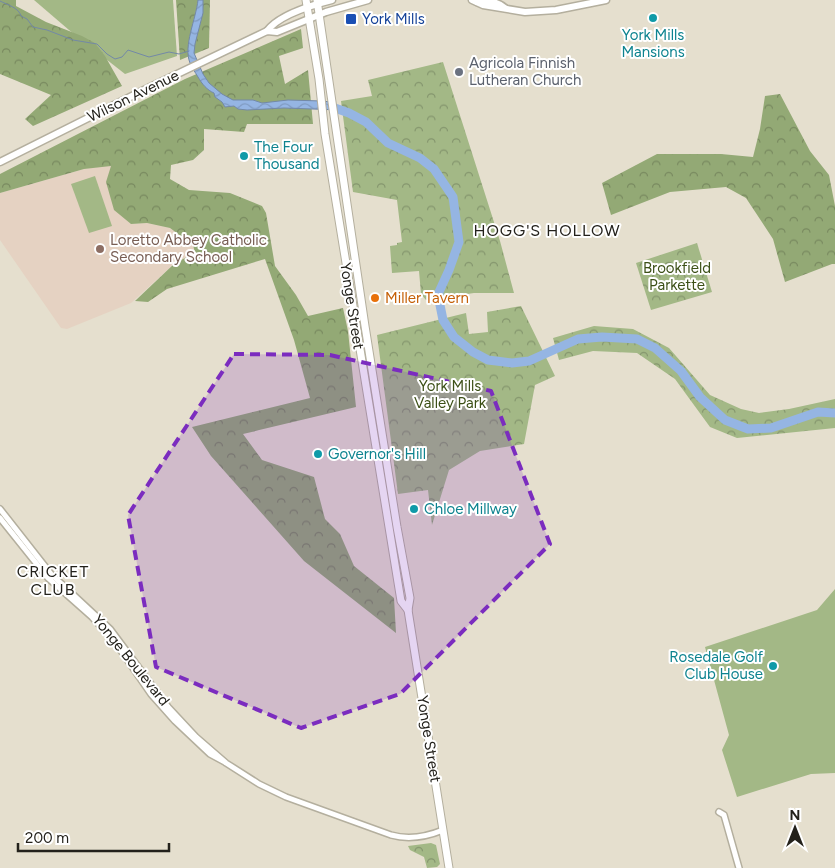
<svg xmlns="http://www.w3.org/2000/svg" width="835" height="868" font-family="Figtree,sans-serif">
	<defs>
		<pattern id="forest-crowns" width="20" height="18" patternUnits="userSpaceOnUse" patternTransform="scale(1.25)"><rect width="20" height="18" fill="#93a975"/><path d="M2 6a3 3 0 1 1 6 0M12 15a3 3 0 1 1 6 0" fill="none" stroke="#78895f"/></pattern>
		<pattern id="park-crowns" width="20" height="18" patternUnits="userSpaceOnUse" patternTransform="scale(1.25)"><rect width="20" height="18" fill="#a3b886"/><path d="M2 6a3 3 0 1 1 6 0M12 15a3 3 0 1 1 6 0" fill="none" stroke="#84956d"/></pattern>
		<pattern id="water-waves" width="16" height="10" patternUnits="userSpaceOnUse" patternTransform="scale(1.25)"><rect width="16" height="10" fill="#95b5e3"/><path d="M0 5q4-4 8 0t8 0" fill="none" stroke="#809bc2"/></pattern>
	</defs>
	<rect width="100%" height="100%" fill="#e5dfce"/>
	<polygon fill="#e5d2c2" points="111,165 125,218 131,224 147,223 170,228 193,245 195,253 175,263 131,303 67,329 61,328 0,240 0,193 84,169"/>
	<g fill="#a3b886">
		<polygon points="34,0 173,0 177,56 125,74 69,30"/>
		<polygon points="95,176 112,226 89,233 71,184"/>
		<polygon points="835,589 835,773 811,774 737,797 722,750 729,735 705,647 817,610"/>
	</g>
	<g fill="url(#forest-crowns)">
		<polygon points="0,0 16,0 16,6 46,22 82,36 95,43 105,56 122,86 33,126 25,119 51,95 0,74"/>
		<polygon points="176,0 210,0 209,48 180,60"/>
		<polygon points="301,29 303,48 279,56 285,84 308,70 313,124 247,124 244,132 204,129 204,150 193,160 171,165 170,179 189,190 230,193 262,206 266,213 275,266 296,295 308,316 343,308 348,331 356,407 243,434 262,460 314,477 325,519 340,534 354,566 394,598 396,633 304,561 211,456 192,427 310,398 294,340 265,259 167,289 148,302 135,301 175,263 195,253 193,245 170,228 147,223 131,224 114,210 106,182 111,166 84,169 0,193 0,174 185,79"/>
		<polygon points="780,94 810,151 829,175 835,206 835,264 832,264 785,282 773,239 746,198 726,187 670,192 611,215 602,183 657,154 721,154 753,157 760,129 765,96"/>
	</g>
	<g fill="url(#park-crowns)">
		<polygon points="443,62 500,241 514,293 474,293 426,300 421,294 419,271 392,273 390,246 397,245 397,243 402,242 397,200 353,192 341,101 372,96 368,80"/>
		<polygon points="697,243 712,292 651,310 636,263"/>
		<polygon points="521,306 555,376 535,385 524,444 480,451 449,470 432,525 428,490 398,494 377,335 466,313 469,334 488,332 487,312"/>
		<polygon points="594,326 633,329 669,348 710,395 741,409 759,413 789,409 835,399 835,428 737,438 710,427 675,379 637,353 593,351 559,360 553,338"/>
		<polygon points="431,843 436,845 440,864 437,867 427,868 424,857 410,850 408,846"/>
	</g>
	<path fill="url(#water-waves)" stroke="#7389a7" d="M198,0h5v13l-8,31 -1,9 9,21 6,9 13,11 11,6h20l9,3 26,-3 34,1 9,1 10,8 -57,-2 -37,2 -9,-1 -4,-3 -9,1 -3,-5 -7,-5 -1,-4c-7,-3 -12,-9 -16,-16 -3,-5 -6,-9 -8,-14 -7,-17 6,-44 8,-63z"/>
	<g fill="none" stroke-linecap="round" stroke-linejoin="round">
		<path stroke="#7389a7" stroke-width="1" d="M0,1c8,4 19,7 21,15l6,3 6,8 14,3 26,10 24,4 10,10 8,5 7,-2 6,-7 21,7 20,-5 10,2 10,-3"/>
		<polyline stroke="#95b5e3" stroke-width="9" points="332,107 349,113 366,122 388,143 420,158 434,169 453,197 459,242 449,270 439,292 439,300 443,320 454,337 473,352 488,360 512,363 529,361 578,339 602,337 637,339 655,348 681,371 700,397 725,420 748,429 771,428 818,412 835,413"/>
		<defs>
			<g id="tertiary">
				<path d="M0,509l51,65 59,55 58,78 28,30 30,26 33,21 27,13 105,38c18,5 35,2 52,-5"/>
				<polyline points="0,518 48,578 92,617 115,642 151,694 175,721 210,754 223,761"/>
				<polyline points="719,812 724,815 739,868"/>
			</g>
			<g id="secondary">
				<polyline points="472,0 483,5 525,12 556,10 606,0"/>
				<path d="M477,2c9,-2 22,0 28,6"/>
				<path d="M267,31c12,-16 45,-26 65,-31"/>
				<polyline points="0,162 146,89 267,31 277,32 326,12 368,0"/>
			</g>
			<g id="primary">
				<polyline points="306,0 319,79 325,134 401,601 408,610"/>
				<polyline points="317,0 365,326 397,527 410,598 408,610 449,868"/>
			</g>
		</defs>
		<use href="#tertiary" stroke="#b4af9e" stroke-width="8"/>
		<use href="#secondary" stroke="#b4af9e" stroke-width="9"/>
		<use href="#primary" stroke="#b4af9e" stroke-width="9"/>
		<use href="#tertiary" stroke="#fff" stroke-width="5"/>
		<use href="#secondary" stroke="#fff" stroke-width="6"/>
		<use href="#primary" stroke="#fff" stroke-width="7"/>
	</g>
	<path fill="#7b2cbf" fill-opacity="0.2" stroke="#7b2cbf" stroke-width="4" stroke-dasharray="10 6" stroke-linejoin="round" d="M234,354l96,1 161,36 59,153 -150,150 -99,34 -145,-61 -28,-152z"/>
	<g fill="#0f9aa8" stroke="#fff" stroke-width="2">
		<circle cx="653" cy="18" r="5"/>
		<circle cx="244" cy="156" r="5"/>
		<circle cx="318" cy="454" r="5"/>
		<circle cx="414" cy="509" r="5"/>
		<circle cx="773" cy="666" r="5"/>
	</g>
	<rect fill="#1a4fb4" stroke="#fff" stroke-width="2" x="345" y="13" width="12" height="12" rx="2.5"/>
	<circle fill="#6b7280" stroke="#fff" stroke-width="2" cx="459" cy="72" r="5"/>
	<circle fill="#8d6e63" stroke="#fff" stroke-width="2" cx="100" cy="249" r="5"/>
	<circle fill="#e8710a" stroke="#fff" stroke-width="2" cx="375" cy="298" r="5"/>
	<g text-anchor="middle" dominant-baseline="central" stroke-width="4" stroke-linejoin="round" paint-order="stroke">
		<g font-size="15" fill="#164399" stroke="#fff" text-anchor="start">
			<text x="362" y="19">York Mills</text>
		</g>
		<g font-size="15" fill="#0d838f" stroke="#fff" text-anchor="start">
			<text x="653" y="35" text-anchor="middle">York Mills<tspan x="653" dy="17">Mansions</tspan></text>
			<text x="254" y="147">The Four<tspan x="254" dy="17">Thousand</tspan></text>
			<text x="328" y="454">Governor's Hill</text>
			<text x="424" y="509">Chloe Millway</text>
			<text x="763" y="657" text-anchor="end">Rosedale Golf<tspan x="763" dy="17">Club House</tspan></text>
		</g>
		<g font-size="15" fill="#5b616d" stroke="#fff" text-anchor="start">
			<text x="469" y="63">Agricola Finnish<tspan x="469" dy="17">Lutheran Church</tspan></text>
		</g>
		<g font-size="15" fill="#23211b" stroke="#fff">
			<text transform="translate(133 96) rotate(-26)">Wilson Avenue</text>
			<text transform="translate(352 306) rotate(81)">Yonge Street</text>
			<text transform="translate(131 660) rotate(51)">Yonge Boulevard</text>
			<text transform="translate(429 739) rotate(81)">Yonge Street</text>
		</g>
		<g font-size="15" fill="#785e54" stroke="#fff" text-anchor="start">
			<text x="110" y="240">Loretto Abbey Catholic<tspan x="110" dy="17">Secondary School</tspan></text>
		</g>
		<g font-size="15" fill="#3c5017" stroke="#fff">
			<text x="677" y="268">Brookfield<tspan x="677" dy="17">Parkette</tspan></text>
			<text x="450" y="386">York Mills<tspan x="450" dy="17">Valley Park</tspan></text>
		</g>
		<g font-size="15" fill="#c56008" stroke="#fff" text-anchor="start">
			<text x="385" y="298">Miller Tavern</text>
		</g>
		<g font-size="16" letter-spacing="1" fill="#23211b" stroke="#fff">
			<text x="547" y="230">HOGG'S HOLLOW</text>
			<text x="53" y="571">CRICKET<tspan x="53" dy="18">CLUB</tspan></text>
		</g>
	</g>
	<g transform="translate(795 828)" stroke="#ffffff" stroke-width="4" paint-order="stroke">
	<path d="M0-4L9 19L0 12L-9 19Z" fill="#23211b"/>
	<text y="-8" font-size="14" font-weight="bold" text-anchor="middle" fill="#23211b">N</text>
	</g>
	<path d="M18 843v8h151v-8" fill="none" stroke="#23211b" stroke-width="2.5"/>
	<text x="25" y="843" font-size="15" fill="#23211b" stroke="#ffffff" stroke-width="4" paint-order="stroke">200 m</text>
</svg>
